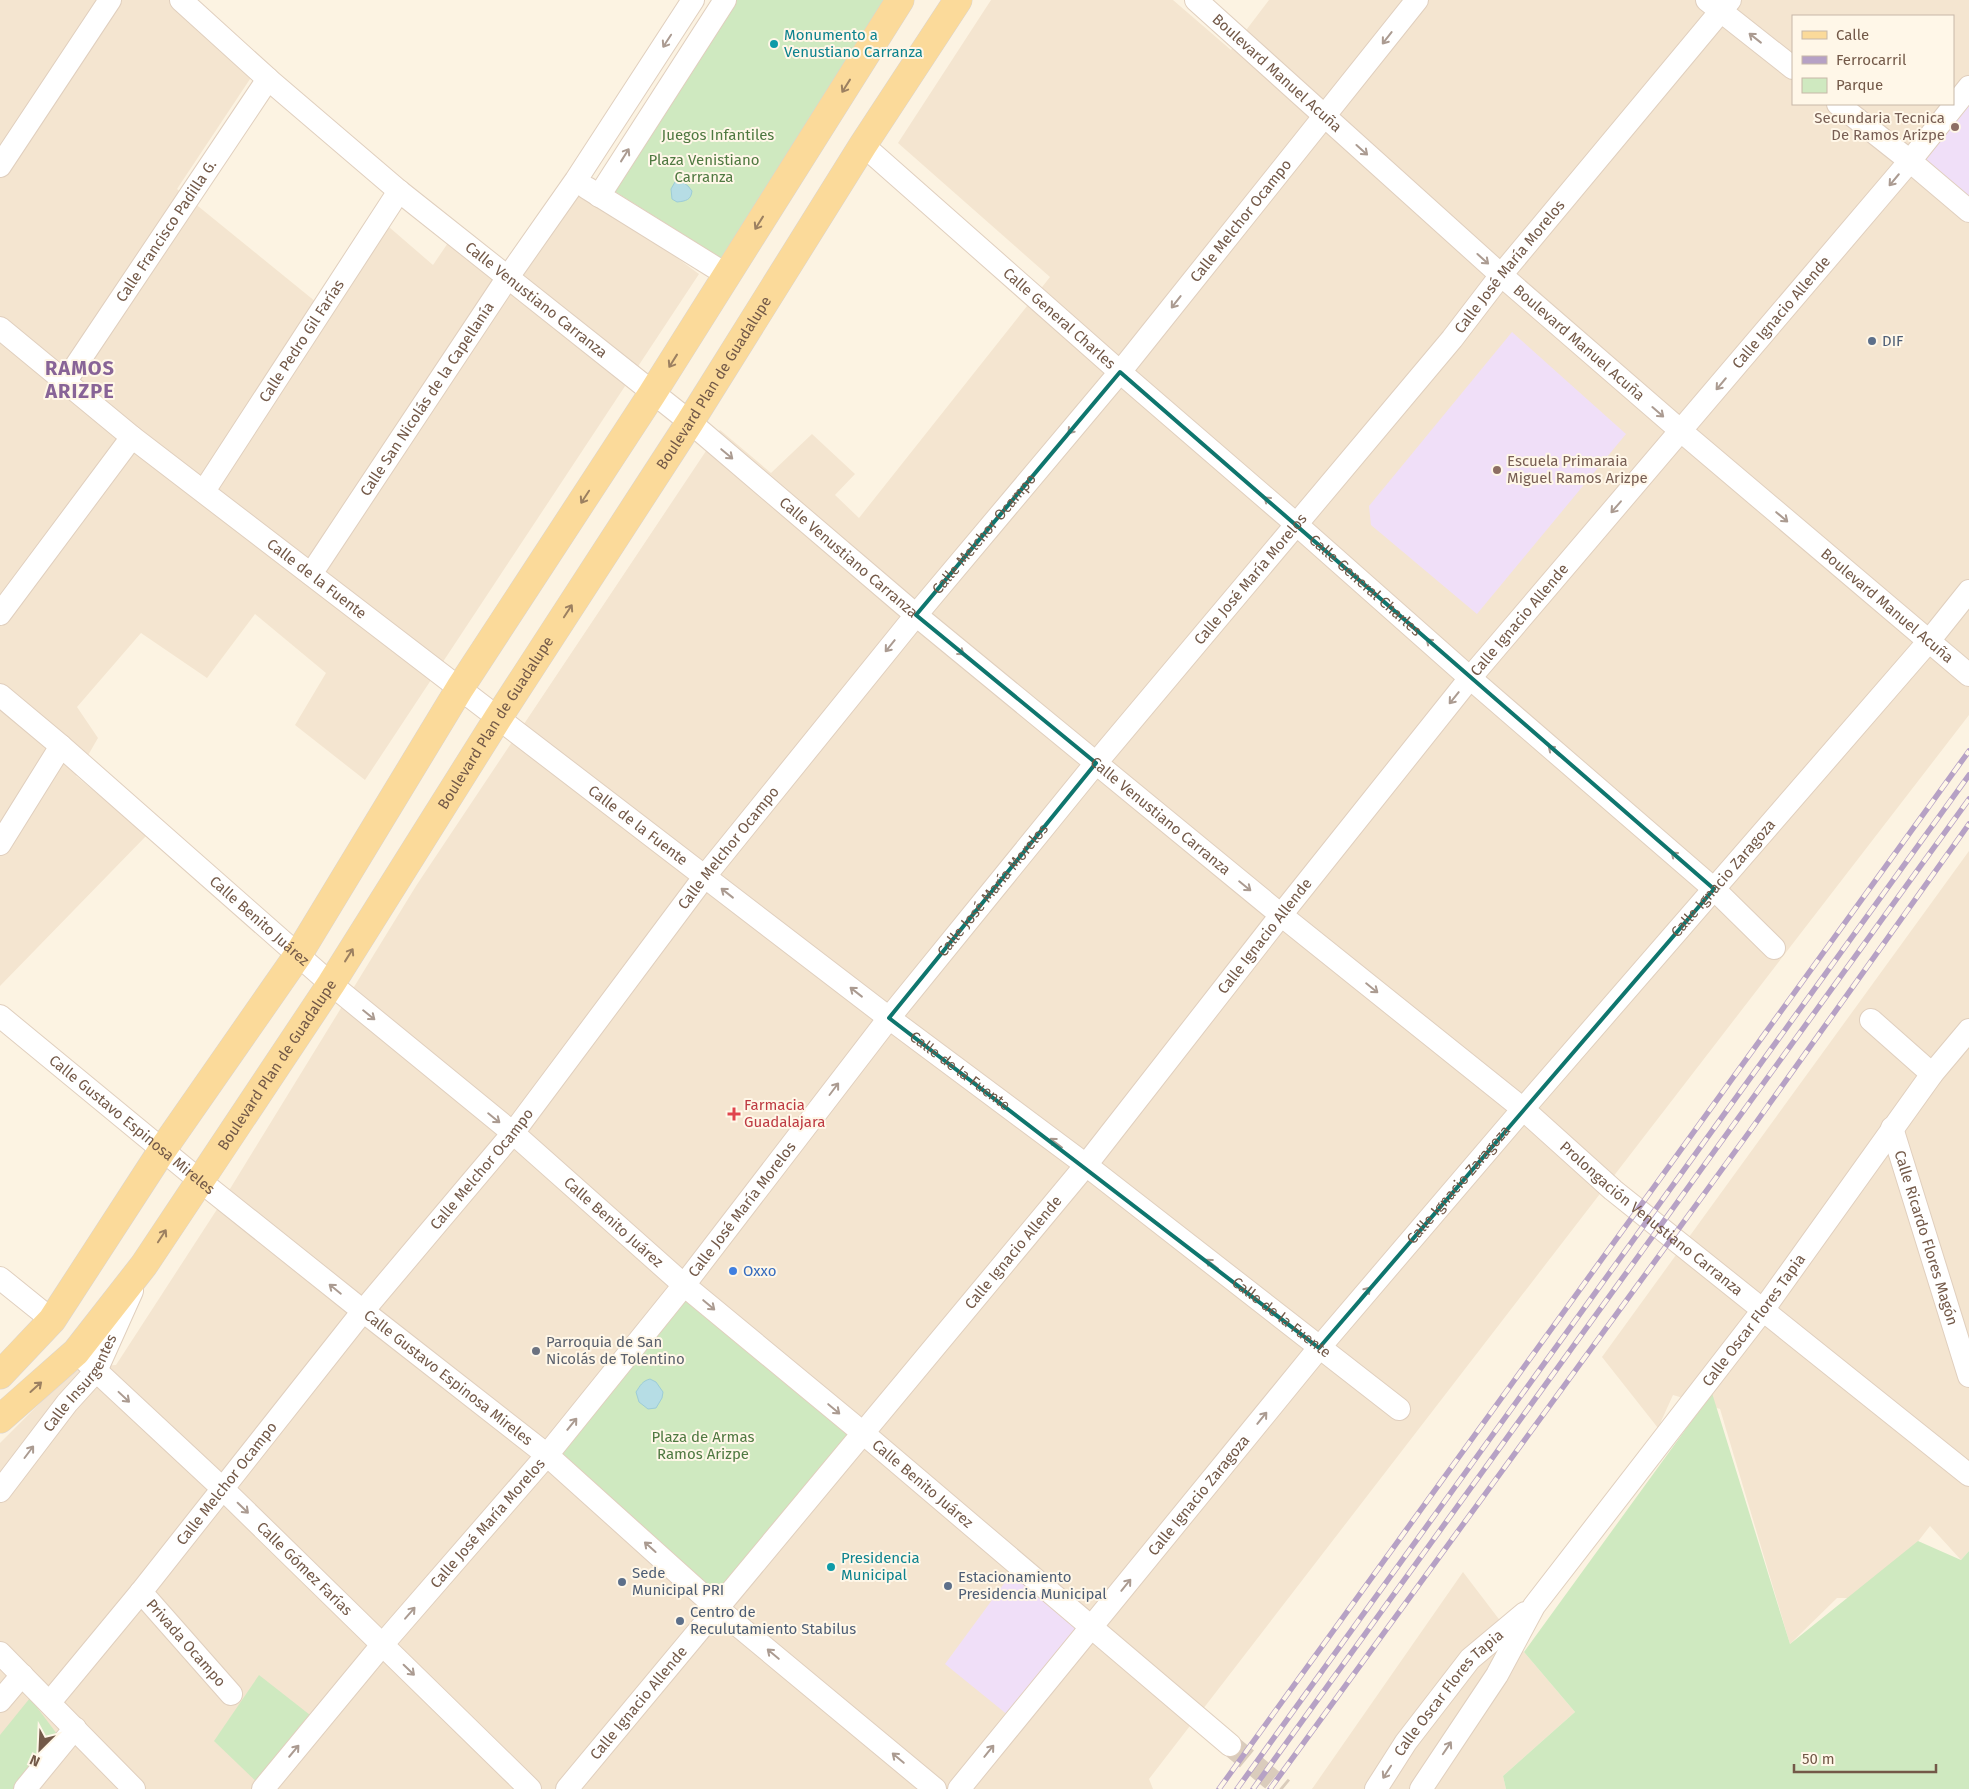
<svg xmlns="http://www.w3.org/2000/svg" width="1969" height="1789" font-family="'Fira Sans',sans-serif">
	<rect width="100%" height="100%" fill="#fcf3e2"/>
	<g fill="#f4e5d0">
		<polygon points="0,0 171,0 256,70 177,189 332,315 389,227 433,265 452,237 515,286 578,185 699,274 365,780 295,725 326,673 255,614 207,678 141,633 77,707 98,738 76,776 147,835 0,986"/>
		<polygon points="991,0 1173,0 1231,50 1269,0 1969,0 1969,79 1953,98 1953,16 1793,16 1793,104 1948,104 1969,212 1969,715 1149,1779 1153,1789 0,1789 0,1443 75,1368 116,1365 225,1197 416,886 720,430 771,473 812,434 855,474 835,495 859,518 1050,277 898,143"/>
		<polygon points="1969,851 1969,1551 1961,1560 1930,1526 1874,1598 1837,1598 1790,1644 1720,1409 1673,1395 1658,1428 1602,1357"/>
		<polygon points="1463,1572 1524,1652 1575,1712 1503,1776 1506,1789 1312,1789"/>
	</g>
	<g fill="#f0dff8">
		<polygon points="1969,93 1969,208 1915,162"/>
		<polygon points="1512,332 1626,434 1477,614 1371,525 1369,506"/>
		<polygon points="1017,1566 1090,1628 1014,1720 945,1664"/>
	</g>
	<g fill="#cfe9c0">
		<polygon points="735,0 891,0 724,260 611,189"/>
		<polygon points="685,1287 860,1434 718,1605 550,1454"/>
		<polygon points="1712,1393 1790,1644 1918,1541 1961,1560 1969,1551 1969,1789 1506,1789 1503,1776 1575,1712 1524,1652"/>
		<polygon points="259,1675 319,1722 264,1789 214,1741"/>
		<polygon points="30,1698 60,1738 18,1789 0,1789 0,1735"/>
	</g>
	<g fill="#b6dde5" stroke="#9dccd7">
		<path d="M681,181l7,5 4,5c-1,9 -6,10 -15,11l-5,-3 -1,-10 4,-7z"/>
		<path d="M650,1379l6,3 7,10 -1,6 -6,10 -8,1 -9,-7 -3,-10c4,-6 6,-11 14,-13z"/>
	</g>
	<g fill="none" stroke-linecap="round" stroke-linejoin="round">
		<polyline stroke="#daccbc" stroke-width="22" stroke-dasharray="22 11" stroke-linecap="butt" points="1230,1745 1283,1789"/>
		<defs>
			<g id="minor">
				<path id="s1" d="M181,0l87,79 131,112 291,231 226,193 180,148 185,152 242,194 90,81 356,285"/>
				<path id="s2" d="M1196,0l305,275 180,156 288,244"/>
				<polyline points="1707,0 1793,68"/>
				<polyline points="1838,104 1910,161 1969,211"/>
				<path id="s3" d="M863,145l257,227 176,152 174,154 244,211 60,59"/>
				<polyline points="0,166 110,0"/>
				<polyline points="587,188 727,275"/>
				<polyline points="599,196 725,0"/>
				<path id="s4" d="M0,328l132,109 757,581 197,147 313,244"/>
				<path id="s5" d="M65,382l203,-303"/>
				<path id="s6" d="M204,491l195,-300"/>
				<path id="s7" d="M311,574l197,-297 68,-97 117,-180"/>
				<polyline points="0,614 132,437"/>
				<path id="s8" d="M0,695l61,51 270,238 182,149 171,152 179,148 367,312"/>
				<polyline points="0,844 61,746"/>
				<path id="s9" d="M0,1016l199,164 164,131 184,144 170,153 218,181"/>
				<polyline points="1871,1020 1932,1074"/>
				<path id="s10" d="M1892,1128l77,248"/>
				<polyline points="0,1278 52,1320"/>
				<path id="s11" d="M76,1352l146,136 308,301"/>
				<path id="s12" d="M0,1491l67,-88 29,-32 36,-80"/>
				<path id="s13" d="M141,1592l90,102"/>
				<polyline points="0,1653 134,1789"/>
				<polyline points="0,1701 22,1675"/>
				<path id="s14" d="M50,1702l91,-110 222,-281 150,-178 192,-257 211,-261 204,-243 297,-372"/>
				<polyline points="25,1789 75,1728"/>
				<path id="s15" d="M263,1789l119,-144 165,-190 137,-170 205,-267 207,-255 356,-424 49,-64 229,-275"/>
				<path id="s16" d="M567,1789l519,-624 195,-250 189,-237 440,-517 59,-74"/>
				<path id="s17" d="M959,1789l360,-441 204,-239 406,-468 40,-50"/>
				<path id="s18" d="M1376,1789l30,-47 64,-83 55,-46"/>
				<path id="s19" d="M1421,1789l76,-114 37,-69 229,-296 169,-236 37,-44"/>
			</g>
			<g id="major">
				<polyline points="0,1375 52,1320 163,1149 298,955 460,688 652,394 900,0"/>
				<path id="s20" d="M0,1419l76,-67 68,-87 187,-281 167,-266 192,-296 173,-277 95,-145"/>
			</g>
		</defs>
		<use href="#minor" stroke="#e0cfbe" stroke-width="24"/>
		<use href="#major" stroke="#dbd4cf" stroke-width="29"/>
		<use href="#minor" stroke="#fff" stroke-width="22"/>
		<use href="#major" stroke="#fbda9a" stroke-width="28"/>
		<defs>
			<g id="rail">
				<polyline points="1219,1789 1969,751"/>
				<polyline points="1237,1789 1969,775"/>
				<polyline points="1253,1789 1969,799"/>
				<polyline points="1270,1789 1750,1131 1969,824"/>
			</g>
		</defs>
		<use href="#rail" stroke="#b6a1c5" stroke-width="5.5"/>
		<use href="#rail" stroke="#fff7e8" stroke-width="4" stroke-dasharray="11" stroke-linecap="butt"/>
	</g>
	<defs><path id="oneway-shaft" d="M-6 0H5M1.5-3L5.5 0L1.5 3" fill="none" stroke-width="1.6" stroke-linecap="round" stroke-linejoin="round" transform="scale(1.25)"/></defs>
	<g stroke="#ab9b91">
		<use href="#oneway-shaft" transform="translate(1387 38) rotate(128)"/>
		<use href="#oneway-shaft" transform="translate(1755 38) rotate(-142)"/>
		<use href="#oneway-shaft" transform="translate(667 41) rotate(123)"/>
		<use href="#oneway-shaft" transform="translate(1362 150) rotate(42)"/>
		<use href="#oneway-shaft" transform="translate(625 155) rotate(-58)"/>
		<use href="#oneway-shaft" transform="translate(1894 180) rotate(130)"/>
		<use href="#oneway-shaft" transform="translate(1483 259) rotate(42)"/>
		<use href="#oneway-shaft" transform="translate(1176 302) rotate(128)"/>
		<use href="#oneway-shaft" transform="translate(1721 384) rotate(130)"/>
		<use href="#oneway-shaft" transform="translate(1658 412) rotate(41)"/>
		<use href="#oneway-shaft" transform="translate(1073 428) rotate(130)"/>
		<use href="#oneway-shaft" transform="translate(727 454) rotate(40)"/>
		<use href="#oneway-shaft" transform="translate(1270 502) rotate(-139)"/>
		<use href="#oneway-shaft" transform="translate(1616 507) rotate(131)"/>
		<use href="#oneway-shaft" transform="translate(1782 517) rotate(40)"/>
		<use href="#oneway-shaft" transform="translate(1432 644) rotate(-138)"/>
		<use href="#oneway-shaft" transform="translate(890 646) rotate(129)"/>
		<use href="#oneway-shaft" transform="translate(958 650) rotate(39)"/>
		<use href="#oneway-shaft" transform="translate(1454 698) rotate(129)"/>
		<use href="#oneway-shaft" transform="translate(1554 751) rotate(-139)"/>
		<use href="#oneway-shaft" transform="translate(1677 857) rotate(-139)"/>
		<use href="#oneway-shaft" transform="translate(1245 886) rotate(39)"/>
		<use href="#oneway-shaft" transform="translate(727 893) rotate(-142)"/>
		<use href="#oneway-shaft" transform="translate(1372 988) rotate(39)"/>
		<use href="#oneway-shaft" transform="translate(856 992) rotate(-142)"/>
		<use href="#oneway-shaft" transform="translate(369 1015) rotate(39)"/>
		<use href="#oneway-shaft" transform="translate(834 1089) rotate(-53)"/>
		<use href="#oneway-shaft" transform="translate(494 1118) rotate(39)"/>
		<use href="#oneway-shaft" transform="translate(1056 1143) rotate(-143)"/>
		<use href="#oneway-shaft" transform="translate(1212 1264) rotate(-142)"/>
		<use href="#oneway-shaft" transform="translate(335 1289) rotate(-141)"/>
		<use href="#oneway-shaft" transform="translate(1365 1293) rotate(-50)"/>
		<use href="#oneway-shaft" transform="translate(709 1305) rotate(40)"/>
		<use href="#oneway-shaft" transform="translate(124 1397) rotate(43)"/>
		<use href="#oneway-shaft" transform="translate(834 1409) rotate(40)"/>
		<use href="#oneway-shaft" transform="translate(1262 1418) rotate(-51)"/>
		<use href="#oneway-shaft" transform="translate(572 1424) rotate(-51)"/>
		<use href="#oneway-shaft" transform="translate(29 1452) rotate(-53)"/>
		<use href="#oneway-shaft" transform="translate(243 1508) rotate(44)"/>
		<use href="#oneway-shaft" transform="translate(650 1547) rotate(-138)"/>
		<use href="#oneway-shaft" transform="translate(1126 1585) rotate(-51)"/>
		<use href="#oneway-shaft" transform="translate(410 1613) rotate(-49)"/>
		<use href="#oneway-shaft" transform="translate(773 1654) rotate(-140)"/>
		<use href="#oneway-shaft" transform="translate(409 1670) rotate(44)"/>
		<use href="#oneway-shaft" transform="translate(1447 1748) rotate(-56)"/>
		<use href="#oneway-shaft" transform="translate(294 1751) rotate(-50)"/>
		<use href="#oneway-shaft" transform="translate(989 1751) rotate(-51)"/>
		<use href="#oneway-shaft" transform="translate(898 1758) rotate(-140)"/>
		<use href="#oneway-shaft" transform="translate(1387 1772) rotate(123)"/>
	</g>
	<g stroke="#9c8061">
		<use href="#oneway-shaft" transform="translate(846 86) rotate(122)"/>
		<use href="#oneway-shaft" transform="translate(759 223) rotate(122)"/>
		<use href="#oneway-shaft" transform="translate(673 361) rotate(122)"/>
		<use href="#oneway-shaft" transform="translate(585 497) rotate(123)"/>
		<use href="#oneway-shaft" transform="translate(568 611) rotate(-57)"/>
		<use href="#oneway-shaft" transform="translate(349 955) rotate(-58)"/>
		<use href="#oneway-shaft" transform="translate(162 1236) rotate(-57)"/>
		<use href="#oneway-shaft" transform="translate(36 1387) rotate(-42)"/>
	</g>
	<path fill="none" stroke="#0f766e" stroke-width="4" stroke-linejoin="round" d="M1120,372l594,517 -395,459 -430,-330 207,-255 -180,-148z"/>
	<g fill="#0f9aa8" stroke="#fff7e8" stroke-width="2">
		<circle cx="774" cy="44" r="5"/>
		<circle cx="831" cy="1567" r="5"/>
	</g>
	<g fill="#8d6e63" stroke="#fff7e8" stroke-width="2">
		<circle cx="1955" cy="127" r="5"/>
		<circle cx="1497" cy="470" r="5"/>
	</g>
	<g fill="#5c6f8a" stroke="#fff7e8" stroke-width="2">
		<circle cx="1872" cy="341" r="5"/>
		<circle cx="622" cy="1582" r="5"/>
		<circle cx="948" cy="1586" r="5"/>
		<circle cx="680" cy="1621" r="5"/>
	</g>
	<path fill="#e0444e" stroke="#fff7e8" stroke-width="2" d="M731.5 1106.5h5v5h5v5h-5v5h-5v-5h-5v-5h5z"/>
	<circle fill="#3f7fe0" stroke="#fff7e8" stroke-width="2" cx="733" cy="1271" r="5"/>
	<circle fill="#6b7280" stroke="#fff7e8" stroke-width="2" cx="536" cy="1351" r="5"/>
	<g text-anchor="middle" dominant-baseline="central" stroke-width="4" stroke-linejoin="round" paint-order="stroke">
		<g font-size="15" fill="#0d838f" stroke="#fff7e8" text-anchor="start">
			<text x="784" y="35">Monumento a<tspan x="784" dy="17">Venustiano Carranza</tspan></text>
			<text x="841" y="1558">Presidencia<tspan x="841" dy="17">Municipal</tspan></text>
		</g>
		<g font-size="15" fill="#735948" stroke="#fff7e8">
			<text stroke="none"><textPath href="#s2" startOffset="109">Boulevard Manuel Acuña</textPath></text>
			<text stroke="none"><textPath href="#s14" startOffset="1901">Calle Melchor Ocampo</textPath></text>
			<text stroke="none"><textPath href="#s5" startOffset="182">Calle Francisco Padilla G.</textPath></text>
			<text stroke="none"><textPath href="#s15" startOffset="1968">Calle José María Morelos</textPath></text>
			<text stroke="none"><textPath href="#s1" startOffset="465">Calle Venustiano Carranza</textPath></text>
			<text stroke="none"><textPath href="#s16" startOffset="1912">Calle Ignacio Allende</textPath></text>
			<text stroke="none"><textPath href="#s3" startOffset="262">Calle General Charles</textPath></text>
			<text stroke="none"><textPath href="#s6" startOffset="179">Calle Pedro Gil Farías</textPath></text>
			<text stroke="none"><textPath href="#s2" startOffset="514">Boulevard Manuel Acuña</textPath></text>
			<text stroke="none"><textPath href="#s20" startOffset="1262">Boulevard Plan de Guadalupe</textPath></text>
			<text stroke="none"><textPath href="#s7" startOffset="210">Calle San Nicolás de la Capellanía</textPath></text>
			<text stroke="none"><textPath href="#s14" startOffset="1496">Calle Melchor Ocampo</textPath></text>
			<text stroke="none"><textPath href="#s1" startOffset="870">Calle Venustiano Carranza</textPath></text>
			<text stroke="none"><textPath href="#s4" startOffset="404">Calle de la Fuente</textPath></text>
			<text stroke="none"><textPath href="#s15" startOffset="1562">Calle José María Morelos</textPath></text>
			<text stroke="none"><textPath href="#s3" startOffset="668">Calle General Charles</textPath></text>
			<text stroke="none"><textPath href="#s2" startOffset="919">Boulevard Manuel Acuña</textPath></text>
			<text stroke="none"><textPath href="#s16" startOffset="1508">Calle Ignacio Allende</textPath></text>
			<text stroke="none"><textPath href="#s20" startOffset="858">Boulevard Plan de Guadalupe</textPath></text>
			<text stroke="none"><textPath href="#s1" startOffset="1275">Calle Venustiano Carranza</textPath></text>
			<text stroke="none"><textPath href="#s4" startOffset="809">Calle de la Fuente</textPath></text>
			<text stroke="none"><textPath href="#s14" startOffset="1091">Calle Melchor Ocampo</textPath></text>
			<text stroke="none"><textPath href="#s17" startOffset="1189">Calle Ignacio Zaragoza</textPath></text>
			<text stroke="none"><textPath href="#s15" startOffset="1158">Calle José María Morelos</textPath></text>
			<text stroke="none"><textPath href="#s8" startOffset="344">Calle Benito Juárez</textPath></text>
			<text stroke="none"><textPath href="#s16" startOffset="1102">Calle Ignacio Allende</textPath></text>
			<text stroke="none"><textPath href="#s20" startOffset="452">Boulevard Plan de Guadalupe</textPath></text>
			<text stroke="none"><textPath href="#s4" startOffset="1214">Calle de la Fuente</textPath></text>
			<text stroke="none"><textPath href="#s9" startOffset="171">Calle Gustavo Espinosa Mireles</textPath></text>
			<text stroke="none"><textPath href="#s14" startOffset="686">Calle Melchor Ocampo</textPath></text>
			<text stroke="none"><textPath href="#s17" startOffset="784">Calle Ignacio Zaragoza</textPath></text>
			<text stroke="none"><textPath href="#s15" startOffset="752">Calle José María Morelos</textPath></text>
			<text stroke="none"><textPath href="#s1" startOffset="1910">Prolongación Venustiano Carranza</textPath></text>
			<text stroke="none"><textPath href="#s8" startOffset="809">Calle Benito Juárez</textPath></text>
			<text stroke="none"><textPath href="#s10" startOffset="115">Calle Ricardo Flores Magón</textPath></text>
			<text stroke="none"><textPath href="#s16" startOffset="698">Calle Ignacio Allende</textPath></text>
			<text stroke="none"><textPath href="#s4" startOffset="1619">Calle de la Fuente</textPath></text>
			<text stroke="none"><textPath href="#s19" startOffset="576">Calle Oscar Flores Tapia</textPath></text>
			<text stroke="none"><textPath href="#s9" startOffset="576">Calle Gustavo Espinosa Mireles</textPath></text>
			<text stroke="none"><textPath href="#s12" startOffset="135">Calle Insurgentes</textPath></text>
			<text stroke="none"><textPath href="#s14" startOffset="281">Calle Melchor Ocampo</textPath></text>
			<text stroke="none"><textPath href="#s8" startOffset="1214">Calle Benito Juárez</textPath></text>
			<text stroke="none"><textPath href="#s17" startOffset="379">Calle Ignacio Zaragoza</textPath></text>
			<text stroke="none"><textPath href="#s15" startOffset="348">Calle José María Morelos</textPath></text>
			<text stroke="none"><textPath href="#s11" startOffset="315">Calle Gómez Farías</textPath></text>
			<text stroke="none"><textPath href="#s13" startOffset="68">Privada Ocampo</textPath></text>
			<text stroke="none"><textPath href="#s18" startOffset="121">Calle Oscar Flores Tapia</textPath></text>
			<text stroke="none"><textPath href="#s16" startOffset="112">Calle Ignacio Allende</textPath></text>
		</g>
		<g font-size="15" fill="#785e54" stroke="#fff7e8" text-anchor="end">
			<text x="1945" y="118">Secundaria Tecnica<tspan x="1945" dy="17">De Ramos Arizpe</tspan></text>
			<text x="1507" y="461" text-anchor="start">Escuela Primaraia<tspan x="1507" dy="17">Miguel Ramos Arizpe</tspan></text>
		</g>
		<g font-size="15" fill="#4f7941" stroke="#fff7e8">
			<text x="718" y="135">Juegos Infantiles</text>
			<text x="704" y="160">Plaza Venistiano<tspan x="704" dy="17">Carranza</tspan></text>
			<text x="703" y="1437">Plaza de Armas<tspan x="703" dy="17">Ramos Arizpe</tspan></text>
		</g>
		<g font-size="15" fill="#4e5e75" stroke="#fff7e8" text-anchor="start">
			<text x="1882" y="341">DIF</text>
			<text x="632" y="1573">Sede<tspan x="632" dy="17">Municipal PRI</tspan></text>
			<text x="958" y="1577">Estacionamiento<tspan x="958" dy="17">Presidencia Municipal</tspan></text>
			<text x="690" y="1612">Centro de<tspan x="690" dy="17">Reculutamiento Stabilus</tspan></text>
		</g>
		<g font-size="15" fill="#be3a42" stroke="#fff7e8" text-anchor="start">
			<text x="744" y="1105">Farmacia<tspan x="744" dy="17">Guadalajara</tspan></text>
		</g>
		<g font-size="15" fill="#366cbe" stroke="#fff7e8" text-anchor="start">
			<text x="743" y="1271">Oxxo</text>
		</g>
		<g font-size="15" fill="#5b616d" stroke="#fff7e8" text-anchor="start">
			<text x="546" y="1342">Parroquia de San<tspan x="546" dy="17">Nicolás de Tolentino</tspan></text>
		</g>
		<g font-size="20" font-weight="bold" letter-spacing="1" fill="#886497" stroke="#fff7e8">
			<text x="80" y="368">RAMOS<tspan x="80" dy="23">ARIZPE</tspan></text>
		</g>
	</g>
	<rect x="1792" y="15" width="162" height="90" fill="#fff7e8" stroke="#c7b8a8"/>
	<rect x="1802" y="31" width="25" height="8" fill="#fbda9a" stroke="#c7b8a8"/>
	<text x="1836" y="40" font-size="15" fill="#735948">Calle</text>
	<rect x="1802" y="56" width="25" height="8" fill="#b6a1c5" stroke="#c7b8a8"/>
	<text x="1836" y="65" font-size="15" fill="#735948">Ferrocarril</text>
	<rect x="1802" y="78" width="25" height="15" fill="#cfe9c0" stroke="#c7b8a8"/>
	<text x="1836" y="90" font-size="15" fill="#735948">Parque</text>
	<g transform="translate(40 1749) rotate(204)" stroke="#fff7e8" stroke-width="4" paint-order="stroke">
	<path d="M0-4L9 19L0 12L-9 19Z" fill="#735948"/>
	<text y="-8" font-size="14" font-weight="bold" text-anchor="middle" fill="#735948">N</text>
	</g>
	<path d="M1794 1764v8h142v-8" fill="none" stroke="#735948" stroke-width="2.5"/>
	<text x="1802" y="1764" font-size="15" fill="#735948" stroke="#fff7e8" stroke-width="4" paint-order="stroke">50 m</text>
</svg>
